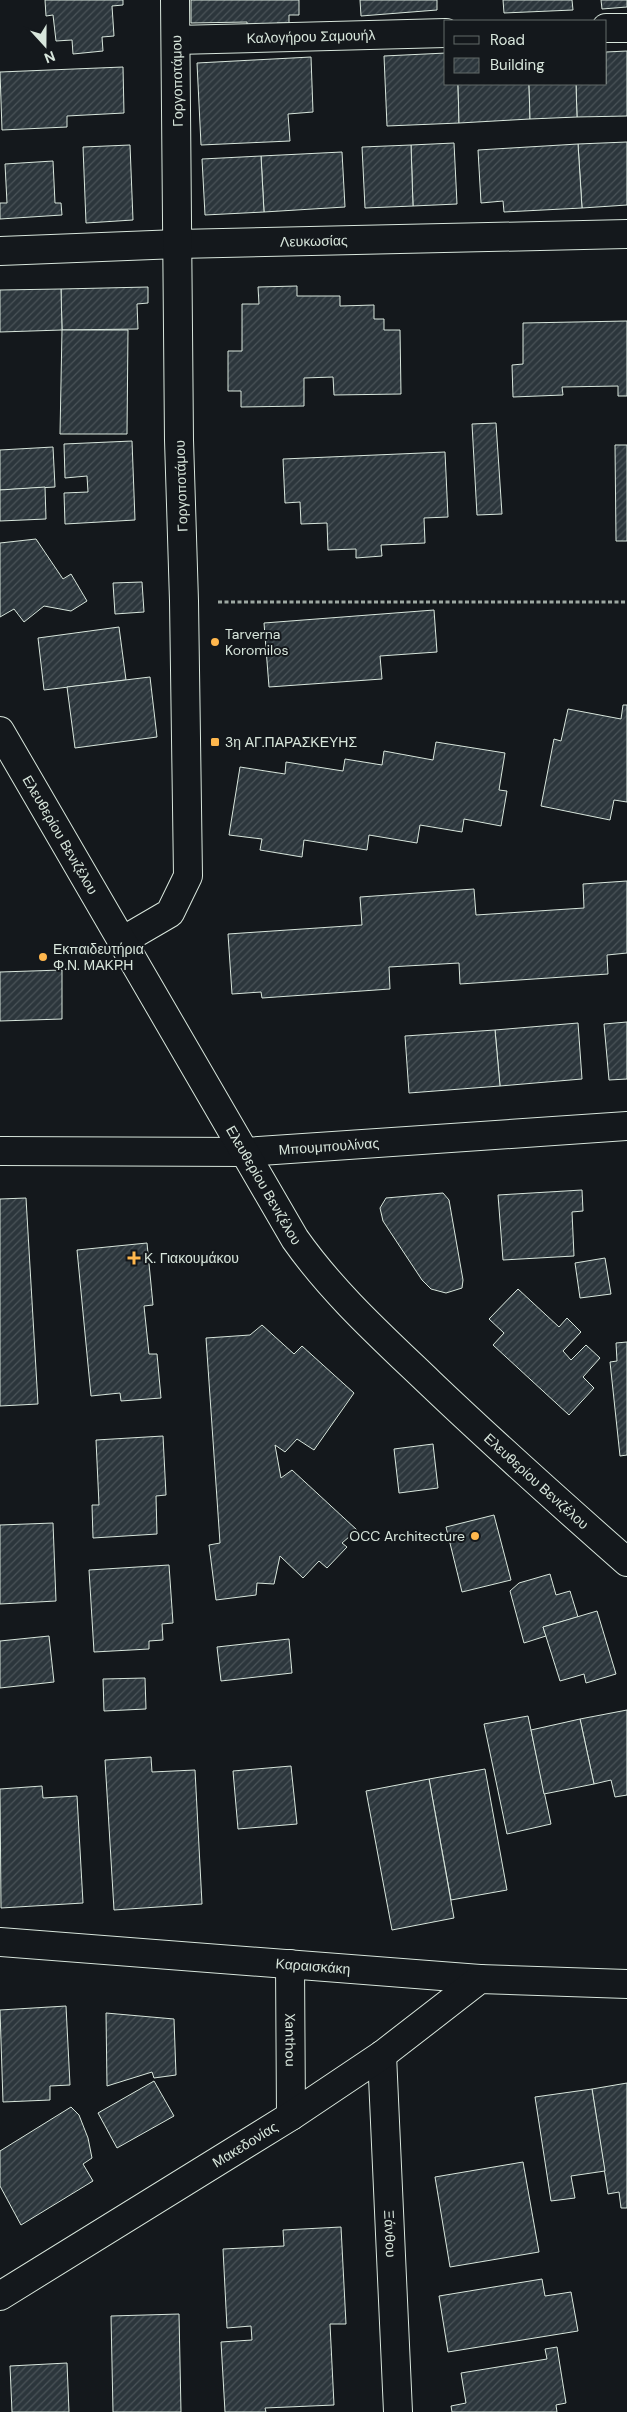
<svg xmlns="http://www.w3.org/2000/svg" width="627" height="2412" font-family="'DM Sans',sans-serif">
	<defs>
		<pattern id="building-hatch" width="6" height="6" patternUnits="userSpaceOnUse" patternTransform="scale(1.25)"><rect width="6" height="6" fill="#2c363c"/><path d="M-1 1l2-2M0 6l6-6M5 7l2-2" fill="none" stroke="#4a5358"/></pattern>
	</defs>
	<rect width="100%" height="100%" fill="#14181c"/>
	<g fill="url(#building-hatch)" stroke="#d8e6dc">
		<polygon points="45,0 123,0 123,5 112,6 114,36 102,37 103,51 73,54 72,40 56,41 53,15 46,16"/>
		<polygon points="191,0 299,0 299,15 289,15 289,23 277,23 277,30 247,30 247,22 191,23"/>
		<polygon points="360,0 437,0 437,10 361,16"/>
		<polygon points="503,0 572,0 573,10 504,13"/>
		<polygon points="601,0 627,0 627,7 602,9"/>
		<polygon points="627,51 627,116 577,117 576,84 606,84 606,52"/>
		<polygon points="446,53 446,84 458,84 459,123 387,126 384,56"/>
		<polygon points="311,57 313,112 288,114 290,141 201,145 197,63"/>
		<polygon points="123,67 124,113 67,116 67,127 2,130 0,72"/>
		<polygon points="458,84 529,84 530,119 459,123"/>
		<polygon points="529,84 576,84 577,117 530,119"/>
		<polygon points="627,142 627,205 582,208 578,144"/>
		<polygon points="454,143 457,204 413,206 411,145"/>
		<polygon points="578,144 582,208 504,212 503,201 481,203 478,150"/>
		<polygon points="130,145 133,220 86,223 83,147"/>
		<polygon points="411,145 413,206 365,208 362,147"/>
		<polygon points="342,152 345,207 264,212 261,156"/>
		<polygon points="261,156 264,212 205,215 202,159"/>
		<polygon points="53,161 55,203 61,203 62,215 0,219 0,203 7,203 5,164"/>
		<polygon points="297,286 297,296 340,296 340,306 374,305 374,319 384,319 384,330 400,330 401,394 334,395 333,377 304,378 304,406 241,407 241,391 228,391 228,351 242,351 242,304 259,304 258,287"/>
		<polygon points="148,287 148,303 137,304 138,329 62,330 61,289"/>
		<polygon points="61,289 62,330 0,332 0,290"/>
		<polygon points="627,321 627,396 618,396 618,386 562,387 563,395 513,397 512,365 523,364 523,323"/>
		<polygon points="62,330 128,330 127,434 60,434"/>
		<polygon points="496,423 502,514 477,515 472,424"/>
		<polygon points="132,441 135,520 65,524 64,493 88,492 87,476 65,478 64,444"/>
		<polygon points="615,445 627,445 627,541 616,541"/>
		<polygon points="53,447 55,487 0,490 0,450"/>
		<polygon points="445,452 448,517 424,518 425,543 381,545 382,556 356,558 356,549 328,550 327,523 301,524 300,502 285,503 283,459"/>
		<polygon points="45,487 46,519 0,521 0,490"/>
		<polygon points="36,539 63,579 71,574 87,601 71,611 44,606 24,622 14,609 0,617 0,543"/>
		<polygon points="142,582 144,612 115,614 113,583"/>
		<polygon points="434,610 437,652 380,656 382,679 269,687 264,623"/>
		<polygon points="119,627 126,680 44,690 38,638"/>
		<polygon points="150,677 157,737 75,748 67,687"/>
		<polygon points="623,705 627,705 627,802 614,800 610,820 541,806 554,739 561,741 568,709 621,719"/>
		<polygon points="436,742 505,753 499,790 507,791 501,826 464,819 462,832 420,825 417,843 369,835 367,850 304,840 302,857 260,850 262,839 229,835 240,767 285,774 286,762 343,771 345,759 382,765 384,751 433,760"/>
		<polygon points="627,881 627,953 607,955 608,974 460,984 459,963 389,967 390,989 262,998 261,992 232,994 228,934 362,925 360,897 474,889 476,915 584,908 583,884"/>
		<polygon points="62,970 62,1019 0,1021 0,972"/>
		<polygon points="627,1022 627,1079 609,1080 604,1024"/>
		<polygon points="578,1023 582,1079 500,1086 495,1030"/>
		<polygon points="495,1030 500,1086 409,1093 405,1036"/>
		<polygon points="582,1190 583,1211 572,1212 574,1256 503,1260 498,1195"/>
		<polygon points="443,1193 449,1200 463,1280 462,1288 446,1293 431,1289 422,1280 383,1221 380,1208 386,1198"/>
		<polygon points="26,1198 38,1404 0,1406 0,1199"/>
		<polygon points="147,1243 153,1305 144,1306 149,1354 157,1354 161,1398 121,1401 120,1393 91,1396 77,1250"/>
		<polygon points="605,1258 611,1294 580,1298 575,1263"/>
		<polygon points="518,1289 559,1327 567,1318 581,1332 563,1351 571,1360 586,1345 600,1358 583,1377 594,1388 569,1415 493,1345 504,1333 489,1319"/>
		<polygon points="262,1325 294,1354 302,1346 354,1393 314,1450 297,1439 285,1452 275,1445 281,1478 292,1470 357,1530 342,1543 347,1547 327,1568 319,1561 303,1578 280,1556 274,1584 257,1583 256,1595 216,1600 209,1545 220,1543 206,1338 250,1335"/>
		<polygon points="627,1342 627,1455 620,1456 610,1362 617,1361 616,1343"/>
		<polygon points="163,1436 166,1495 156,1496 157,1534 93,1538 92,1505 99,1505 96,1440"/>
		<polygon points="433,1444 438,1488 399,1493 394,1449"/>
		<polygon points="494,1515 511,1580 462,1592 446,1527"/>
		<polygon points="53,1523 56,1601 0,1604 0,1525"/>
		<polygon points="169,1565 173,1623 162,1624 163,1640 149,1641 149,1649 94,1652 89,1570"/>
		<polygon points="550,1574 556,1595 570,1591 578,1617 543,1627 546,1636 524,1643 510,1591 519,1583"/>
		<polygon points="597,1611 616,1674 586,1683 584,1674 560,1681 543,1627"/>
		<polygon points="49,1636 54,1682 0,1688 0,1641"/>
		<polygon points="289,1639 292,1673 221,1681 217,1647"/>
		<polygon points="145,1678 146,1709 104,1711 103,1679"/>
		<polygon points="627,1710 627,1795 615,1797 611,1780 594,1784 580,1719"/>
		<polygon points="528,1716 551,1824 507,1834 484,1724"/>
		<polygon points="580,1719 594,1784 544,1794 531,1730"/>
		<polygon points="151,1757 152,1772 195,1770 202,1904 114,1910 105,1760"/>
		<polygon points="291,1766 297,1824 238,1829 233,1771"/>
		<polygon points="485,1769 507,1890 451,1900 429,1779"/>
		<polygon points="429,1779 454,1918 392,1930 366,1791"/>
		<polygon points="42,1786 43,1798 77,1796 83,1903 1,1908 0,1789"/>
		<polygon points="66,2006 70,2085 50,2086 50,2100 3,2102 0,2010"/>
		<polygon points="106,2013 174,2019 176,2075 154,2078 152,2072 107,2086"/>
		<polygon points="154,2081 174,2116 117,2148 98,2113"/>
		<polygon points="627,2083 627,2208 621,2208 619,2192 608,2194 592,2089"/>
		<polygon points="592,2089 605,2171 571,2176 575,2198 551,2201 535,2097"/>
		<polygon points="71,2107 79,2115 88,2138 92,2158 83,2164 93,2181 21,2225 0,2186 0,2151"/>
		<polygon points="523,2162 539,2252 450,2267 435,2177"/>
		<polygon points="341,2227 346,2324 330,2324 334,2405 265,2408 266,2412 225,2412 221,2342 252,2340 251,2326 227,2328 223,2249 284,2246 283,2230"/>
		<polygon points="542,2279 545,2296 571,2292 578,2331 448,2352 439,2296"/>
		<polygon points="179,2314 181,2412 113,2412 111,2316"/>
		<polygon points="557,2347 566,2403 556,2405 557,2412 452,2412 451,2406 466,2403 461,2373 547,2359 545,2349"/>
		<polygon points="67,2363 69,2412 12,2412 10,2366"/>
	</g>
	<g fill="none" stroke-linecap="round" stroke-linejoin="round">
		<defs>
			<g id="minor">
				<polyline points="606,28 627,28"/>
				<path id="s1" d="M176,40l270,-7"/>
				<path id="s2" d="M0,251l178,-7 449,-10"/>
				<polyline points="122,941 170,913 188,876 184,601 179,440 175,0"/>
				<path id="s3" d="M0,1151l245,1 382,-26"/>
				<path id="s4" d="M0,1942l480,37"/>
				<path id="s5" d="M290,1964l1,152"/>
				<path id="s6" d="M382,2055l16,357"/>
			</g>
			<g id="tertiary">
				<path id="s7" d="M0,731l295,508c38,54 87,98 135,144 64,61 130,120 197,179"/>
				<path id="s8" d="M0,2296l291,-180 91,-61 98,-76 147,5"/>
			</g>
		</defs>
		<use href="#minor" stroke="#d8e6dc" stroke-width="30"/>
		<use href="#tertiary" stroke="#d8e6dc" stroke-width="30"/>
		<polyline stroke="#9da8a2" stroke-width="3" stroke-dasharray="4 2.5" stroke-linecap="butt" points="218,602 627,602"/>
		<use href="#minor" stroke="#14181c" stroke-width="28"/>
		<use href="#tertiary" stroke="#14181c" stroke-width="28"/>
	</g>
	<g fill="#ffb74d" stroke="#14181c" stroke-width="2">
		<circle cx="215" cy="642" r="5"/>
		<rect x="210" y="737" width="10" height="10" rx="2.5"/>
		<circle cx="43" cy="957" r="5"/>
		<path d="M131.5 1250.5h5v5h5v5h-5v5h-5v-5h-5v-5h5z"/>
		<circle cx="475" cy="1536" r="5"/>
	</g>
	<g text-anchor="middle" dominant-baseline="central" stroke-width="4" stroke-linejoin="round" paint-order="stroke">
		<g font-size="14" fill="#d8e6dc" stroke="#14181c">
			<text stroke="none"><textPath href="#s1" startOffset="135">Καλογήρου Σαμουήλ</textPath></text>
			<text transform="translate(177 81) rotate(-91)">Γοργοποτάμου</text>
			<text stroke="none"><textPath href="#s2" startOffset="314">Λευκωσίας</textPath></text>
			<text transform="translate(181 486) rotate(-92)">Γοργοποτάμου</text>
			<text stroke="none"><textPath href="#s7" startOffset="120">Ελευθερίου Βενιζέλου</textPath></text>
			<text stroke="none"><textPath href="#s3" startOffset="329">Μπουμπουλίνας</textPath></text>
			<text stroke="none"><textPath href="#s7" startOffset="525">Ελευθερίου Βενιζέλου</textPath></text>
			<text stroke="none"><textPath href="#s7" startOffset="930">Ελευθερίου Βενιζέλου</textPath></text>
			<text stroke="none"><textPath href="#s4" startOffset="314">Καραισκάκη</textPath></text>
			<text stroke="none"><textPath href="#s5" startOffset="76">Xanthou</textPath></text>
			<text stroke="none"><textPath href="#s8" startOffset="288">Μακεδονίας</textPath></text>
			<text stroke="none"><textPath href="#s6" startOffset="179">Ξάνθου</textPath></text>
		</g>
		<g font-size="14" fill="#d8e6dc" stroke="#14181c" text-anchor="start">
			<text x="225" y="634">Tarverna<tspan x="225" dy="16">Koromilos</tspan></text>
			<text x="225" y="742">3η ΑΓ.ΠΑΡΑΣΚΕΥΗΣ</text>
			<text x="53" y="949">Εκπαιδευτήρια<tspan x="53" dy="16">Φ.Ν. ΜΑΚΡΗ</tspan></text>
			<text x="144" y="1258">Κ. Γιακουμάκου</text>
			<text x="465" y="1536" text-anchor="end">OCC Architecture</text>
		</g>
	</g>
	<rect x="444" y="20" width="162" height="65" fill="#14181c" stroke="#626a69"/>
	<rect x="454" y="36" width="25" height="8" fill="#14181c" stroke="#626a69"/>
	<text x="490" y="45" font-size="15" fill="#d8e6dc">Road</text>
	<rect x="454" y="58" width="25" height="15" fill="url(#building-hatch)" stroke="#626a69"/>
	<text x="490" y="70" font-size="15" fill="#d8e6dc">Building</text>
	<g transform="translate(45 45) rotate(159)" stroke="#14181c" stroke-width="4" paint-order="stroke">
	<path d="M0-4L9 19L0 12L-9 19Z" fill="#d8e6dc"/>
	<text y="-8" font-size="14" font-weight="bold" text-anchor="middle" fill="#d8e6dc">N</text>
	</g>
</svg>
